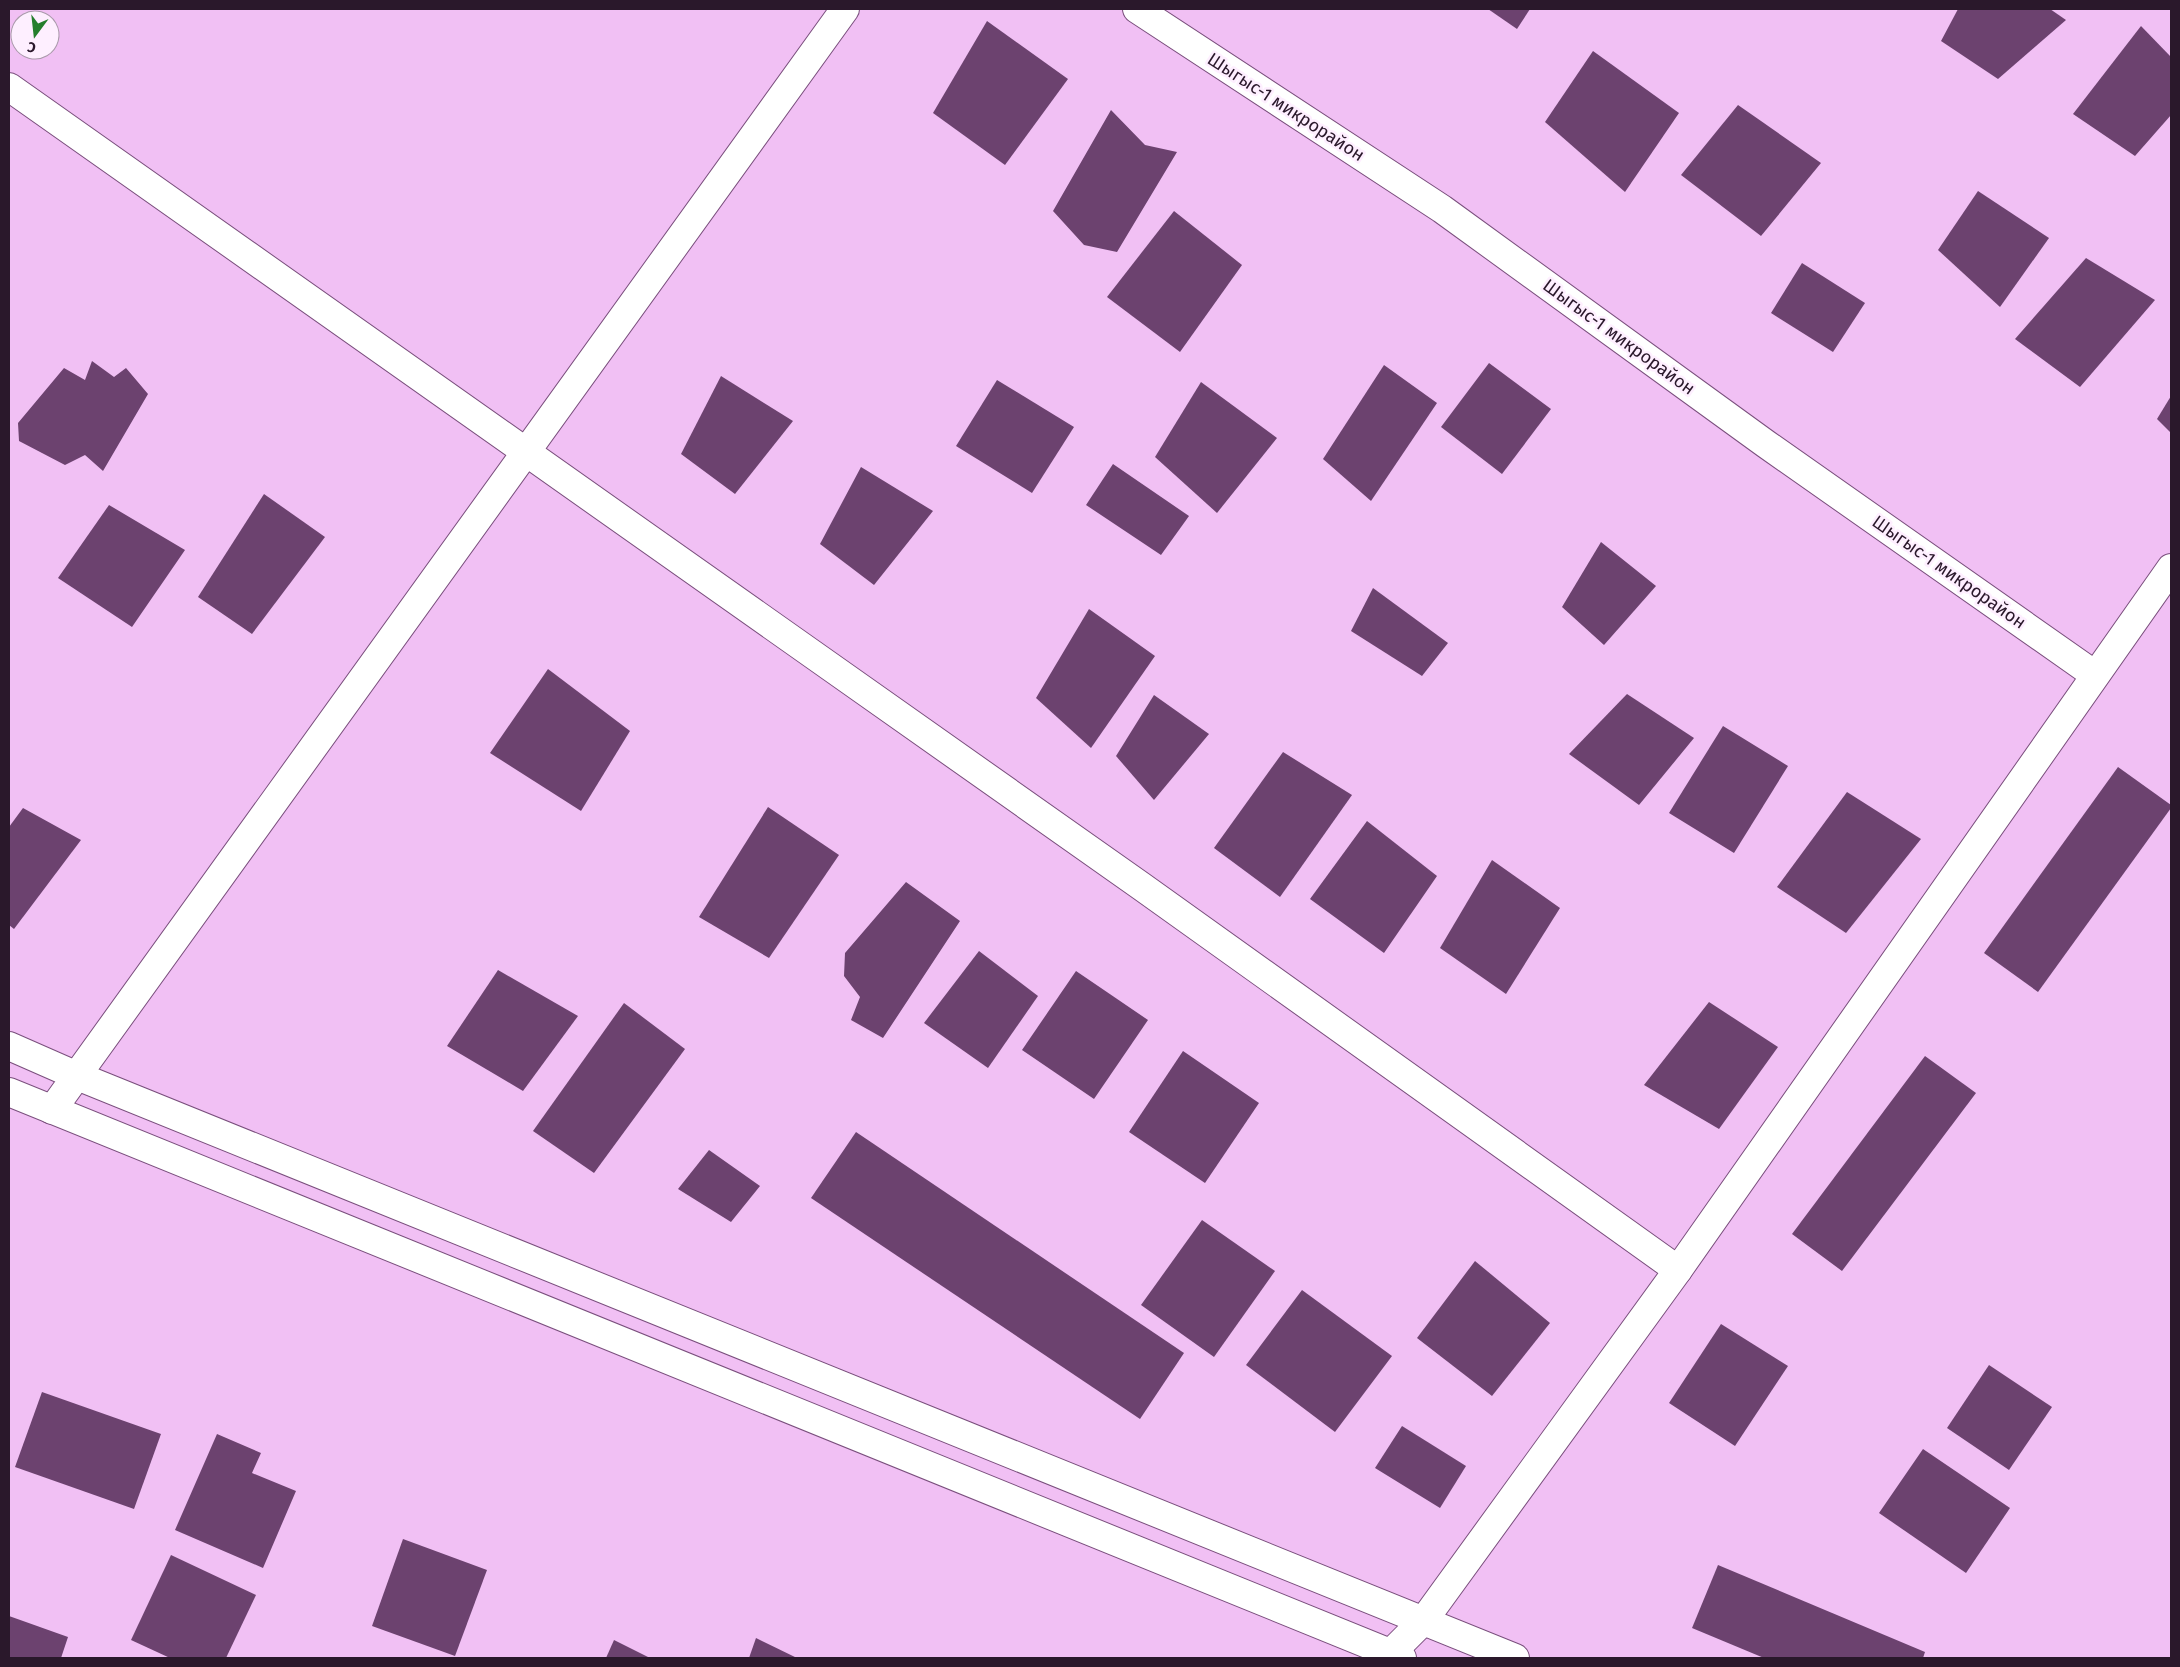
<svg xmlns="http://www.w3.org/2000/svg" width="2180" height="1667" font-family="'Fira Sans',sans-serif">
	<rect width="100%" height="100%" fill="#f1c0f4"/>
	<g fill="#6c426f">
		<polygon points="1488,9 1530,9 1517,29"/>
		<polygon points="1958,9 2050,9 2066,20 1998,79 1941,41"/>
		<polygon points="987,21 1068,79 1005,165 933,113"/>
		<polygon points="2141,26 2171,57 2171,115 2135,156 2073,114"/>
		<polygon points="1593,51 1679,113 1625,192 1545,122"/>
		<polygon points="1738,105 1821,163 1761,236 1681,175"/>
		<polygon points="1111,110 1145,145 1177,152 1117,252 1084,245 1053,211"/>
		<polygon points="1978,191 2049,238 2000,307 1938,250"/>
		<polygon points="1174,211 1242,265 1180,352 1107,297"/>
		<polygon points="2086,258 2155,300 2080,387 2015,339"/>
		<polygon points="1802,263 1865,303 1833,352 1771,313"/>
		<polygon points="92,361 114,377 126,368 148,394 103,471 85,455 65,465 19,441 18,423 64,368 85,380"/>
		<polygon points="1489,363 1551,409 1502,474 1441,427"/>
		<polygon points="1384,365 1437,403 1371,501 1323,459"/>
		<polygon points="721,376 793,421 735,494 681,454"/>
		<polygon points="997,380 1074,427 1032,493 956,446"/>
		<polygon points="1201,382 1277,438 1217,513 1155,457"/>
		<polygon points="2171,396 2171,433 2157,419"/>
		<polygon points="1113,464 1189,516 1161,555 1086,505"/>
		<polygon points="861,467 933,511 874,585 820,544"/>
		<polygon points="264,494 325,537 252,634 198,597"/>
		<polygon points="109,505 185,550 132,627 58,578"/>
		<polygon points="1601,542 1656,586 1604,645 1562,607"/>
		<polygon points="1373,588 1448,643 1422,676 1351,631"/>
		<polygon points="1089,609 1155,656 1091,748 1036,698"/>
		<polygon points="548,669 630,731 581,811 490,753"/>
		<polygon points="1627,694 1694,738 1639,805 1569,754"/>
		<polygon points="1154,695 1209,734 1154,800 1116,756"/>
		<polygon points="1723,726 1788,766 1734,853 1669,813"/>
		<polygon points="1283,752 1352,795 1280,897 1214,848"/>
		<polygon points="2118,767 2171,805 2171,808 2038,992 1984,953"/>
		<polygon points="1847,792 1921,839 1846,933 1777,887"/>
		<polygon points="768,807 839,855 769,958 699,917"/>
		<polygon points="23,808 81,840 14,929 9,925 9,827"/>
		<polygon points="1367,821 1437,876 1384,953 1310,899"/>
		<polygon points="1492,860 1560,908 1506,994 1440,948"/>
		<polygon points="906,882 960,921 883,1038 851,1020 860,997 844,976 845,953"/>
		<polygon points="979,951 1038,996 988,1068 924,1023"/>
		<polygon points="498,970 578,1016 523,1091 447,1046"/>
		<polygon points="1076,971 1148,1020 1094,1099 1022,1050"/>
		<polygon points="1709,1002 1778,1047 1719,1129 1644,1085"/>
		<polygon points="624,1003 685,1049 594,1173 533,1131"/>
		<polygon points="1183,1051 1259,1103 1205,1183 1129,1132"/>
		<polygon points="1925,1056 1976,1093 1842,1271 1792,1234"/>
		<polygon points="856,1132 1184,1353 1140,1419 811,1198"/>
		<polygon points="709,1150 760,1186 731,1222 678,1189"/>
		<polygon points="1202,1220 1275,1271 1214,1357 1141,1305"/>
		<polygon points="1475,1261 1550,1323 1492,1396 1417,1338"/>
		<polygon points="1302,1290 1392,1356 1335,1432 1246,1365"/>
		<polygon points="1721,1324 1788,1366 1735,1446 1669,1403"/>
		<polygon points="1989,1365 2052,1407 2009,1470 1947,1428"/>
		<polygon points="42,1392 161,1434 134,1509 15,1467"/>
		<polygon points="1402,1426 1466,1466 1440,1508 1375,1468"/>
		<polygon points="217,1434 261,1453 252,1473 296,1491 263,1568 175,1530"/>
		<polygon points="1923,1449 2010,1508 1966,1573 1879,1513"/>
		<polygon points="403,1539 487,1570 455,1656 372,1626"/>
		<polygon points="171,1555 256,1595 226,1658 170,1658 131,1640"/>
		<polygon points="1718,1565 1925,1652 1923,1658 1764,1658 1692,1628"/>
		<polygon points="9,1616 68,1637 61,1658 9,1658"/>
		<polygon points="756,1638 797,1658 749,1658"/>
		<polygon points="614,1640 650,1658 606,1658"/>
	</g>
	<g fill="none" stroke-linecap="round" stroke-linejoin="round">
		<defs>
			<g id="minor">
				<polyline points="1137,9 1442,209 1766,444 2095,675"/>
				<polyline points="9,87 1141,886 1678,1270"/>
				<polyline points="52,1110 845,9"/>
				<polyline points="1386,1658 1424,1620 1678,1270 2171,568"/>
			</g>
			<g id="tertiary">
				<polyline points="9,1046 75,1075 1515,1658"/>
				<polyline points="9,1092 1402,1658"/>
			</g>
		</defs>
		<use href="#minor" stroke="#7a4f7d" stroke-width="30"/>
		<use href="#tertiary" stroke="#7a4f7d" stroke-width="30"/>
		<use href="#minor" stroke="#fff" stroke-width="28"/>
		<use href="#tertiary" stroke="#fff" stroke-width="28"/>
	</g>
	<g text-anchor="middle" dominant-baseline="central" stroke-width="5" stroke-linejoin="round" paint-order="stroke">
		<g font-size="18" fill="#2a182b" stroke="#feefff">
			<text transform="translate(1286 107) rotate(33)">Шыгыс-1 микрорайон</text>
			<text transform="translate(1619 337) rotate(36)">Шыгыс-1 микрорайон</text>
			<text transform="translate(1949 572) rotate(35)">Шыгыс-1 микрорайон</text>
		</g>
	</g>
	<rect width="2180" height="1667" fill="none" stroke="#2a182b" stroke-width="20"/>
	<g transform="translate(35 35) rotate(195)"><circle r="24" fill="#feefff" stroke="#a999aa"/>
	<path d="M0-4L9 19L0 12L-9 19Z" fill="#257e2d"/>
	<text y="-8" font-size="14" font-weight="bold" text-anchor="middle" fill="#2a182b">С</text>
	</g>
</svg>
